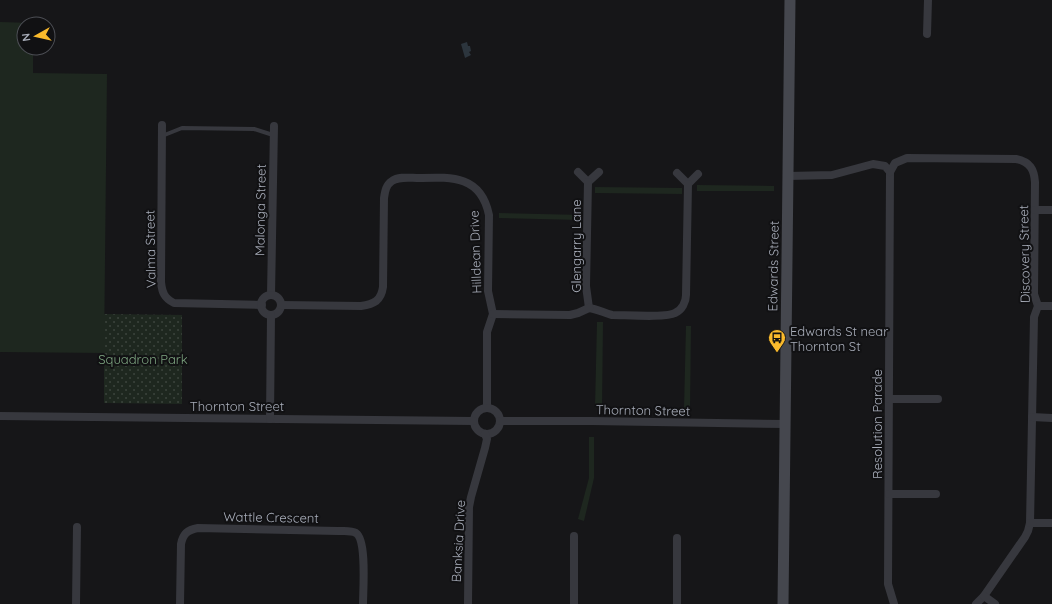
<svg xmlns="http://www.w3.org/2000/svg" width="1052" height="604" font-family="Quicksand,sans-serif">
	<defs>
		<pattern id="park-dots" width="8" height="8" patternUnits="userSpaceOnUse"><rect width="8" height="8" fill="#1e271f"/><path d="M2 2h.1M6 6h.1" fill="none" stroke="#3c443d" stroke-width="1.8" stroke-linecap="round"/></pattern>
	</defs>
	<rect width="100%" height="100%" fill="#161618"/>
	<g fill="#1e271f">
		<polygon points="0,22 33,23 24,24 24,48 33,48 33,73 107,74 104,353 0,352"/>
		<polygon points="697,185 774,186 774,191 697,191"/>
		<polygon points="595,187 682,188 682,194 595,193"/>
		<polygon points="499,213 582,215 581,220 499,218"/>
		<polygon points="597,322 603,322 602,408 595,408"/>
		<polygon points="686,326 691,326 690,409 684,409"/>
		<polygon points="589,437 594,437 594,478 584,521 578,519 589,478"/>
	</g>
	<polygon fill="url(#park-dots)" points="104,314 182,315 182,404 104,403"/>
	<polygon fill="#2c353d" points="467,42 468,46 470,46 471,51 469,52 471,55 465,58 461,44"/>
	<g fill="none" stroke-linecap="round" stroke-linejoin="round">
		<polyline stroke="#37383e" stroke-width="4" points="162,136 182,128 254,129 273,135"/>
		<g stroke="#37383e" stroke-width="8">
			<polyline points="927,34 928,0"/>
			<path d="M162,125l-1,157c1,10 3,16 13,21l88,2"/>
			<polyline points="578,172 588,182 599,172"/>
			<polyline points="890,172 888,584 894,604"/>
			<polyline points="677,173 688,184 698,174"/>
			<path d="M788,176l44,-1 41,-11 12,2 5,6 5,-9 12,-5 109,1c14,3 18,10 19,23l-1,112 4,12 -4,11 -4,206 -2,8 -3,6 -41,59 -8,8"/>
			<polyline points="588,182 586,286 589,308"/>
			<polyline points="1035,210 1052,210"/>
			<polyline points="271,295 274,126"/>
			<circle cx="271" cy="305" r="10"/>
			<path d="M281,305l80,1c13,-2 20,-5 22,-19l1,-89c1,-7 2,-13 8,-17 7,-5 18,-3 27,-3 32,-1 62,-3 70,37l-1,76 5,23 -6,18v75"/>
			<polyline points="1038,306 1052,306"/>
			<path d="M589,308c8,1 15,5 23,7 13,0 54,3 63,-2 7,-3 11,-11 11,-18l2,-111"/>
			<polyline points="493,314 570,315 578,313 589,308"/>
			<polyline points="889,399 938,399"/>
			<circle cx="487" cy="421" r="13"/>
			<polyline points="0,416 473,421"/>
			<polyline points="1032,417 1052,418"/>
			<polyline points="270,419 271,315"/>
			<polyline points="500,421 592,421 785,424"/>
			<polyline points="889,494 936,494"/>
			<polyline points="1030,523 1052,523"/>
			<polyline points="984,596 995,604"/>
			<polyline points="76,604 77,527"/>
			<path d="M180,604l1,-60c2,-10 6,-14 17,-16l140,3c6,0 13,-1 18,2 11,7 7,58 7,71"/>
			<polyline points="468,604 469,507 471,497 485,448 487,439 485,434"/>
			<polyline points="574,604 574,536"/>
			<polyline points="677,604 677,538"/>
		</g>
		<polyline stroke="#45474e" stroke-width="11" points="783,604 790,0"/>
	</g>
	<defs>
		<symbol id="bus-pin" viewBox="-11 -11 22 30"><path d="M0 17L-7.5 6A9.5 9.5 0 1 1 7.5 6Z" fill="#faba2c" stroke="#111113"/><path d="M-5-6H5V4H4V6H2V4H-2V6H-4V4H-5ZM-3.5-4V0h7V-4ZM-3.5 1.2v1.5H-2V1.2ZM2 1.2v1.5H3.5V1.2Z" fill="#111"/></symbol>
	</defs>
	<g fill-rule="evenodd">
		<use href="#bus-pin" x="767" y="328" width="20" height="27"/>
	</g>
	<g text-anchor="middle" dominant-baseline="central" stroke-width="4" stroke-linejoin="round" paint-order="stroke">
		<g font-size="13" fill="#a8adb9" stroke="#111113">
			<text transform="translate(260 210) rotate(-89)">Malonga Street</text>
			<text transform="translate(576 246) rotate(-90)">Glengarry Lane</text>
			<text transform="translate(150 249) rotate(-91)">Valma Street</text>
			<text transform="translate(475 252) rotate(-92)">Hilldean Drive</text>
			<text transform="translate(1024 254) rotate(-91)">Discovery Street</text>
			<text transform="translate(773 266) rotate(-89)">Edwards Street</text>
			<text x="237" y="406">Thornton Street</text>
			<text transform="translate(643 410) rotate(1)">Thornton Street</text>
			<text transform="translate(877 424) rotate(-90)">Resolution Parade</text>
			<text transform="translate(271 517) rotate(1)">Wattle Crescent</text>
			<text transform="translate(458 541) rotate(-87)">Banksia Drive</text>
		</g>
		<g font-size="13" fill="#a8adb9" stroke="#111113" text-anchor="start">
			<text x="790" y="331">Edwards St near<tspan x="790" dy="15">Thornton St</tspan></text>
		</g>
		<g font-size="13" fill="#7ea581" stroke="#111113">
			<text x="143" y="359">Squadron Park</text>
		</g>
	</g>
	<g transform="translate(36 36) rotate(262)"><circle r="19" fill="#111113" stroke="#4d4f55"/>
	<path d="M0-3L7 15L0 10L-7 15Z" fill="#faba2c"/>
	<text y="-6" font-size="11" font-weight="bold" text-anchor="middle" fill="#a8adb9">N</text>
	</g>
</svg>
